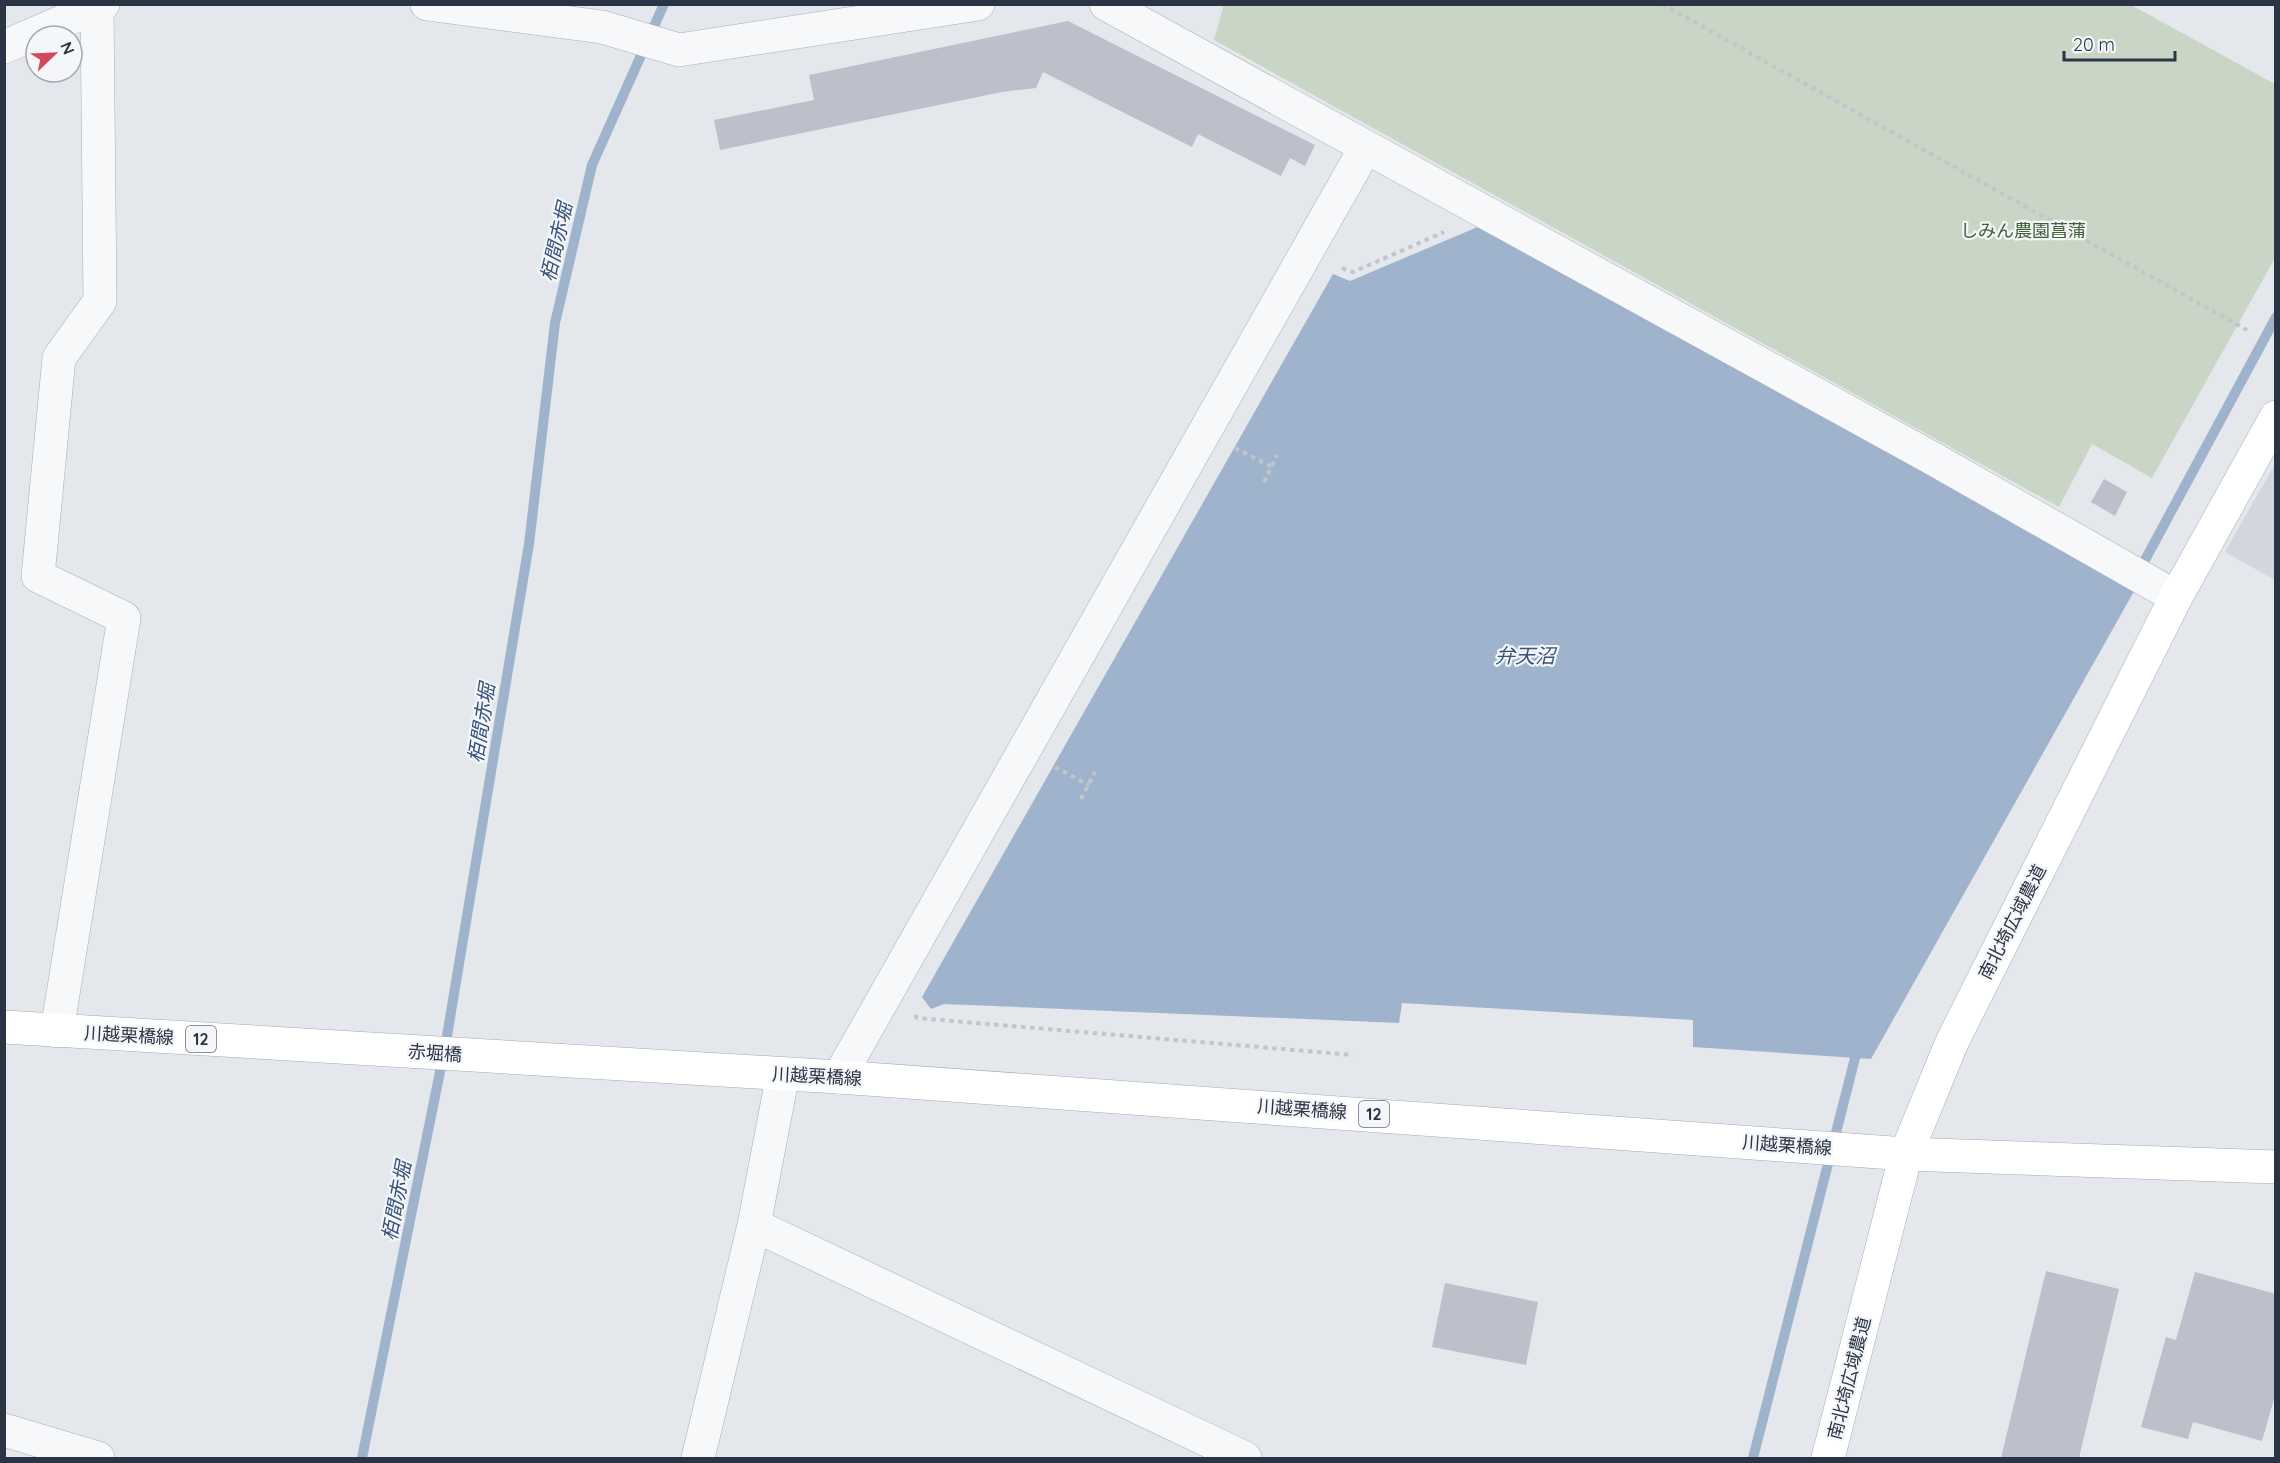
<svg xmlns="http://www.w3.org/2000/svg" width="2280" height="1463" font-family="Quicksand,'Noto Sans JP',sans-serif">
	<rect width="100%" height="100%" fill="#e4e7ec"/>
	<polygon fill="#d2d6de" points="2275,464 2275,580 2225,552"/>
	<polygon fill="#c9d6c5" points="1224,4 2131,5 2275,84 2275,258 2152,478 2092,444 2059,507 1214,40"/>
	<polygon fill="#9fb4cc" points="1480,226 2137,586 1871,1059 1693,1047 1693,1020 1402,1003 1399,1023 944,1004 931,1009 922,997 1333,274 1350,281"/>
	<g fill="none" stroke-linecap="round" stroke-linejoin="round">
		<g stroke="#9fb4cc" stroke-width="10">
			<polyline points="2138,573 2276,317"/>
			<polyline points="362,1458 446,1042 529,544 555,323 592,165 664,4"/>
			<polyline points="1753,1458 1855,1058 1862,1045"/>
		</g>
	</g>
	<g fill="#bbc0ca">
		<polygon points="1068,21 1315,145 1305,166 1290,158 1281,176 1198,134 1192,147 1043,72 1036,88 1002,92 720,150 714,120 814,100 809,75"/>
		<polygon points="2104,479 2127,492 2115,516 2091,502"/>
		<polygon points="2046,1271 2119,1289 2079,1458 2001,1458"/>
		<polygon points="2195,1272 2276,1294 2276,1392 2262,1441 2193,1422 2188,1439 2141,1427 2166,1337 2176,1340"/>
		<polygon points="1445,1283 1538,1302 1526,1365 1432,1347"/>
	</g>
	<g fill="none" stroke-linecap="round" stroke-linejoin="round">
		<defs>
			<g id="street">
				<polyline points="427,4 602,27 679,50 978,4"/>
				<polyline points="1106,4 1930,457 2176,597"/>
				<polyline points="4,47 103,4"/>
				<polyline points="57,1031 124,618 38,576 59,358 100,301 97,7"/>
				<polyline points="839,1077 1366,147"/>
				<polyline points="754,1225 1245,1458"/>
				<polyline points="4,1430 98,1458"/>
				<polyline points="698,1458 754,1225 783,1074"/>
			</g>
			<polyline id="secondary" points="1828,1458 1906,1154 1952,1042 2176,597 2276,417"/>
			<polyline id="primary" points="4,1027 839,1077 1906,1154 2276,1167"/>
		</defs>
		<use href="#street" stroke="#a9aeb7" stroke-width="34"/>
		<use href="#secondary" stroke="#a9aeb7" stroke-width="34"/>
		<use href="#primary" stroke="#a3abb8" stroke-width="34"/>
		<g stroke="#c2c5cb" stroke-width="4" stroke-dasharray="4.5 4.5" stroke-linecap="butt">
			<polyline points="1662,4 2247,330"/>
			<polyline points="1342,268 1353,272 1444,232"/>
			<polyline points="1235,448 1272,467"/>
			<polyline points="1264,482 1277,455"/>
			<polyline points="1055,767 1089,785"/>
			<polyline points="1081,799 1095,772"/>
			<polyline points="915,1015 917,1018 1353,1055"/>
		</g>
		<use href="#street" stroke="#f7f8fa" stroke-width="33"/>
		<use href="#secondary" stroke="#fff" stroke-width="33"/>
		<use href="#primary" stroke="#fff" stroke-width="33"/>
	</g>
	<g text-anchor="middle" dominant-baseline="central" stroke-width="4.5" stroke-linejoin="round" paint-order="stroke">
		<g fill="#f4f6f9" stroke="#676e7b" stroke-width="1.5">
			<rect x="186" y="1026" width="30" height="26" rx="4.5"/>
			<rect x="1359" y="1101" width="30" height="26" rx="4.5"/>
		</g>
		<g font-size="16" font-weight="bold" fill="#2b3445">
			<text x="201" y="1039">12</text>
			<text x="1374" y="1114">12</text>
		</g>
		<g font-size="18" fill="#3f6138" stroke="#f4f6f9">
			<text x="2023" y="230">しみん農園菖蒲</text>
		</g>
		<g font-size="18" fill="#2b3445" stroke="#f4f6f9">
			<text transform="translate(2012 922) rotate(-63)">南北埼広域農道</text>
			<text transform="translate(129 1035) rotate(3)">川越栗橋線</text>
			<text transform="translate(435 1053) rotate(4)">赤堀橋</text>
			<text transform="translate(817 1076) rotate(3)">川越栗橋線</text>
			<text transform="translate(1302 1109) rotate(4)">川越栗橋線</text>
			<text transform="translate(1787 1145) rotate(4)">川越栗橋線</text>
			<text transform="translate(1849 1378) rotate(-76)">南北埼広域農道</text>
		</g>
		<g font-size="20" font-style="italic" fill="#34527a" stroke="#f4f6f9">
			<text transform="translate(556 242) rotate(-77)">栢間赤堀</text>
			<text x="1525" y="655">弁天沼</text>
			<text transform="translate(481 723) rotate(-81)">栢間赤堀</text>
			<text transform="translate(396 1201) rotate(-79)">栢間赤堀</text>
		</g>
	</g>
	<rect width="2280" height="1463" fill="none" stroke="#2b3445" stroke-width="12"/>
	<g transform="translate(54 54) rotate(67)"><circle r="28" fill="#f4f6f9" stroke="#a4a8b1" stroke-width="1.5"/>
	<path d="M0-4.5L10 22L0 15L-10 22Z" fill="#d1495b"/>
	<text y="-9" font-size="16" font-weight="bold" text-anchor="middle" fill="#2b3445">N</text>
	</g>
	<path d="M2064 51v9h111v-9" fill="none" stroke="#2b3445" stroke-width="3"/>
	<text x="2073" y="51" font-size="18" fill="#2b3445" stroke="#f4f6f9" stroke-width="4.5" paint-order="stroke">20 m</text>
</svg>
